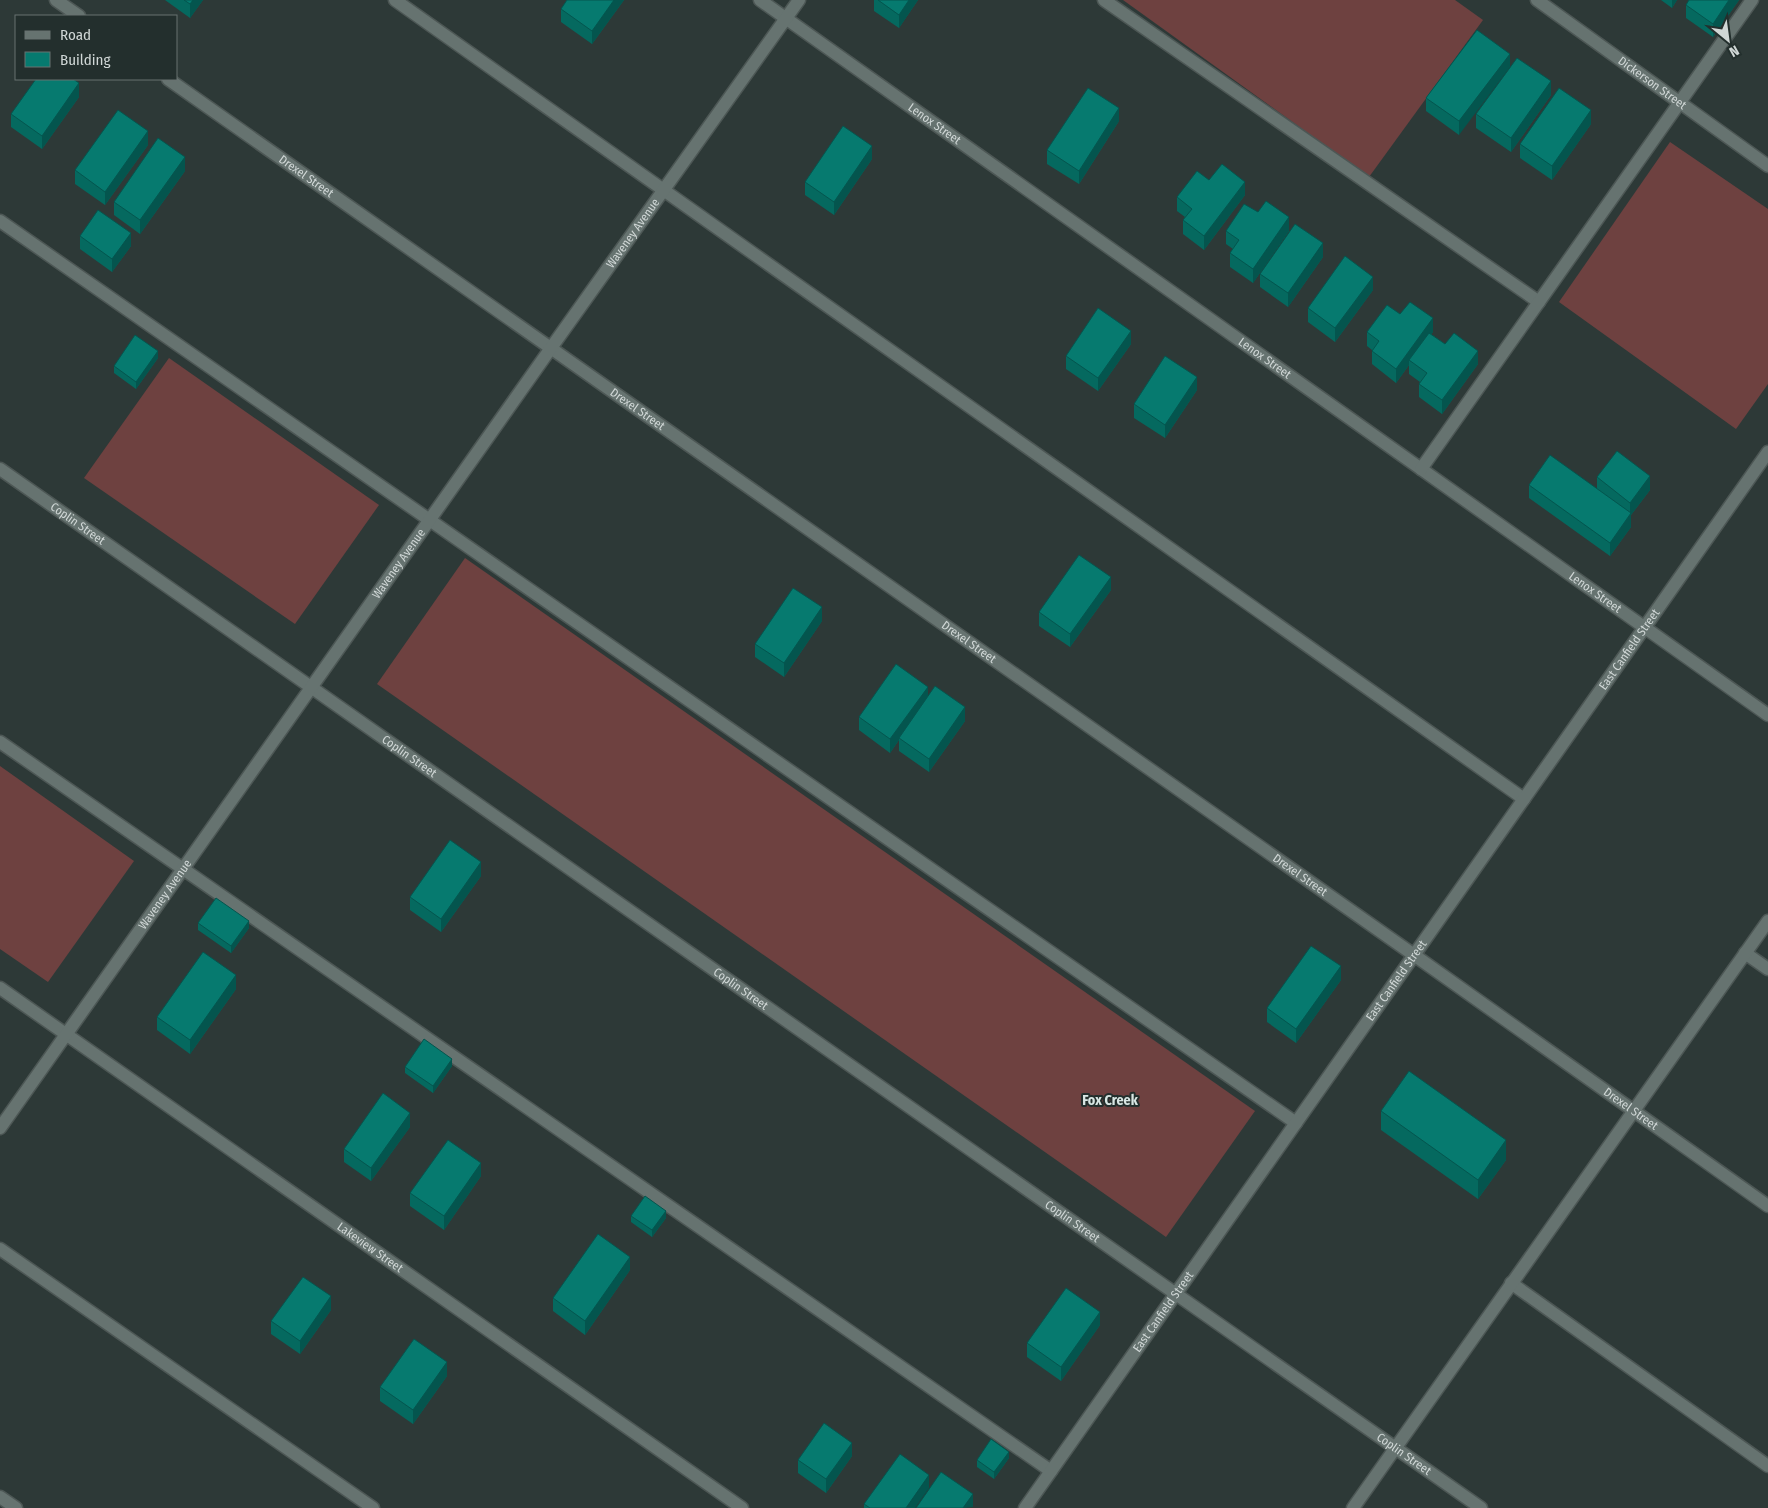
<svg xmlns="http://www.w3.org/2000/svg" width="1768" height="1508" font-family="'Fira Sans Condensed',sans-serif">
	<rect width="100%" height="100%" fill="#2d3937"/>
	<g fill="#6e4140">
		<polygon points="1123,0 1455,0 1483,20 1369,177"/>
		<polygon points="1670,142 1768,209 1768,384 1736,429 1559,302"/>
		<polygon points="169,358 379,505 295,624 84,478"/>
		<polygon points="465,558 1255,1111 1166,1237 377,684"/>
		<polygon points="0,766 134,861 48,982 0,949"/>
	</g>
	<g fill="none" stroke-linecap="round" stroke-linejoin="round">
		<defs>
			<g id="minor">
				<polyline points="56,0 79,16"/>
				<polyline points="395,0 1524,799"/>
				<path id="s1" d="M760,0l1008,715"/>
				<polyline points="1104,0 1539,302"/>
				<path id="s2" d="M1537,0l231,166"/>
				<path id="s3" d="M168,79l1246,876 354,251"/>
				<polyline points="0,221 1296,1123"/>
				<path id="s4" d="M0,469l1481,1039"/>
				<polyline points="1421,469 1752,0"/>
				<polyline points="0,742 1051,1471"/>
				<polyline points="1745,953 1768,969"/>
				<path id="s5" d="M0,988l742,520"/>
				<path id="s6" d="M0,1128l551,-780 248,-348"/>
				<polyline points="0,1249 373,1508"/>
				<polyline points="1511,1283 1768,1466"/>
				<polyline points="0,1497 16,1508"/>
				<path id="s7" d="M1025,1508l743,-1056"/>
				<polyline points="1353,1508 1768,921"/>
			</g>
		</defs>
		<use href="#minor" stroke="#4d5755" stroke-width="15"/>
		<use href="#minor" stroke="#667370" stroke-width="12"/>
	</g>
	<g fill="#05695f">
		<polygon points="165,0 203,0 190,18"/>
		<polygon points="567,0 624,0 592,44 561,22 561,9"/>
		<polygon points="874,0 918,0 899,28 874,11"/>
		<polygon points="1661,0 1677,0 1672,8"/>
		<polygon points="1689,0 1739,0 1713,37 1686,18 1686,5"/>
		<polygon points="1477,30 1459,135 1426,111 1426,98"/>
		<polygon points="1551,95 1511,152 1476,128 1476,114"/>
		<polygon points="79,97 42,149 11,127 11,114"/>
		<polygon points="1119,121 1079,184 1047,164 1047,150"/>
		<polygon points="1591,124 1552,180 1520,158 1520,144"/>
		<polygon points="148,145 105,205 75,184 75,170"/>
		<polygon points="872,159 834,215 805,195 805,182"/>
		<polygon points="185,171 140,234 114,215 114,202"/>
		<polygon points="1209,180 1245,195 1204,250 1183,234 1183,220 1185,217 1177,211 1177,197"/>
		<polygon points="1258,212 1289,231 1253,283 1230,267 1230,253 1233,249 1226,244 1226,231"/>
		<polygon points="80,236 131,246 112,272 80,249"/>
		<polygon points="1323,257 1288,307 1260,287 1260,274"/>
		<polygon points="1373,290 1335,342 1308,322 1308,308"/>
		<polygon points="1400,314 1433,332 1431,334 1445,344 1478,364 1442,414 1419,397 1419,384 1420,382 1409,374 1409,365 1396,383 1372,364 1372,350 1367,346 1367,332"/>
		<polygon points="1131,344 1098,391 1066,369 1066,356"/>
		<polygon points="158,358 136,389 114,373 114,366"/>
		<polygon points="1197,390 1165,438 1134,418 1134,404"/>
		<polygon points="1597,477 1650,490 1631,515 1631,527 1610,556 1529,498 1529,485 1597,489"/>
		<polygon points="1111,590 1070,647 1039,626 1039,612"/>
		<polygon points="822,621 784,677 755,657 755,644"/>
		<polygon points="928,697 965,721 929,772 899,751 899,740 890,753 859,730 859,717"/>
		<polygon points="481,876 441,932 410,910 410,897"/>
		<polygon points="198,923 249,928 231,953 198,930"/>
		<polygon points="1341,980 1296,1043 1267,1022 1267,1008"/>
		<polygon points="236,989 190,1054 157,1030 157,1017"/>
		<polygon points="452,1066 433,1093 405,1073 405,1067"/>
		<polygon points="1381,1111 1506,1160 1478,1199 1381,1130"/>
		<polygon points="410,1127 371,1181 344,1162 344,1149"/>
		<polygon points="481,1176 444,1230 410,1206 410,1193"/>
		<polygon points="631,1216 666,1218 652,1237 631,1222"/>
		<polygon points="630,1270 585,1335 553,1311 553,1298"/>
		<polygon points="331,1310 300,1354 271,1334 271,1321"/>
		<polygon points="1100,1325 1061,1381 1027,1357 1027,1343"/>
		<polygon points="447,1376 413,1424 380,1401 380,1387"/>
		<polygon points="852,1456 826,1493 798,1473 798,1460"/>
		<polygon points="1009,1458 994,1479 977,1467 977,1460"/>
		<polygon points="864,1504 915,1508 864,1508"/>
	</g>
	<g fill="#04554e">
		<polygon points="193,0 203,0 190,18 190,4"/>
		<polygon points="614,0 624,0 592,44 592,31"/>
		<polygon points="909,0 918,0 899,28 899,15"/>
		<polygon points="1672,0 1677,0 1672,8"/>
		<polygon points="1729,0 1739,0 1713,37 1713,24"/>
		<polygon points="1510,54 1510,67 1459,135 1459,121"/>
		<polygon points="1551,81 1551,95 1511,152 1511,138"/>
		<polygon points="79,83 79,97 42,149 42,136"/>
		<polygon points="1119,108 1119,121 1079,184 1079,171"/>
		<polygon points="1591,110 1591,124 1552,180 1552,166"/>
		<polygon points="148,131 148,145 105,205 105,192"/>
		<polygon points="872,146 872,159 834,215 834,202"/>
		<polygon points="185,157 185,171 140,234 140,220"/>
		<polygon points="1245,182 1245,195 1204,250 1204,236"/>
		<polygon points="1289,217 1289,231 1253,283 1253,269"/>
		<polygon points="131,233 131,246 112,272 112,259"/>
		<polygon points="1323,243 1323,257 1288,307 1288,293"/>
		<polygon points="1373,277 1373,290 1335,342 1335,328"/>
		<polygon points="1433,318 1433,332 1411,362 1409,360 1409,365 1396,383 1396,369"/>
		<polygon points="1131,331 1131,344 1098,391 1098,378"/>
		<polygon points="158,351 158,358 136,389 136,382"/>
		<polygon points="1478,351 1478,364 1442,414 1442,400"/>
		<polygon points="1197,377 1197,390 1165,438 1165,425"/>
		<polygon points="1650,476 1650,490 1631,515 1631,527 1610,556 1610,543 1630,514 1630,503"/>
		<polygon points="1111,577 1111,590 1070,647 1070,634"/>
		<polygon points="822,607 822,621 784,677 784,663"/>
		<polygon points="928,687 928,700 899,738 899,740 890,753 890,739"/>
		<polygon points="965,707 965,721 929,772 929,759"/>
		<polygon points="481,862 481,876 441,932 441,919"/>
		<polygon points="249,921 249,928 231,953 231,946"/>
		<polygon points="1341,966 1341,980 1296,1043 1296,1029"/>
		<polygon points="236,975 236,989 190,1054 190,1040"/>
		<polygon points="452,1059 452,1066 433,1093 433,1086"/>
		<polygon points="410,1113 410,1127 371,1181 371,1168"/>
		<polygon points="1506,1140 1506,1160 1478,1199 1478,1180"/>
		<polygon points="481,1163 481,1176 444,1230 444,1216"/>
		<polygon points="666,1211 666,1218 652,1237 652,1230"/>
		<polygon points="630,1257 630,1270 585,1335 585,1321"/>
		<polygon points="331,1296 331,1310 300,1354 300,1341"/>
		<polygon points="1100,1312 1100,1325 1061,1381 1061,1367"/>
		<polygon points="447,1362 447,1376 413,1424 413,1410"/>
		<polygon points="852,1443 852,1456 826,1493 826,1479"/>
		<polygon points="1009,1452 1009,1458 994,1479 994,1472"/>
		<polygon points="929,1475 929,1488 915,1508 906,1508"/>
		<polygon points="973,1494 973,1507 963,1508"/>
	</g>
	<g fill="#067a6f" stroke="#04554e">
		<polygon points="184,0 193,0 190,4"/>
		<polygon points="567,0 614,0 592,31 561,9"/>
		<polygon points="878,0 909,0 899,15"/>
		<polygon points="1689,0 1729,0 1713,24 1686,5"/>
		<polygon points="1477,30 1510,54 1459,121 1426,98"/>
		<polygon points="1517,58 1551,81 1511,138 1476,114"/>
		<polygon points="36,79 73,79 79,83 42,136 11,114"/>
		<polygon points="1088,88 1119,108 1079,171 1047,150"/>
		<polygon points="1559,88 1591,110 1552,166 1520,144"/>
		<polygon points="118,110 148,131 105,192 75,170"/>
		<polygon points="843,126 872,146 834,202 805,182"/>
		<polygon points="158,138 185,157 140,220 114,202"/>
		<polygon points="1222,164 1245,182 1204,236 1183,220 1192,209 1177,197 1197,171 1209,180"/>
		<polygon points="1266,201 1289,217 1253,269 1230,253 1239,240 1226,231 1244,204 1258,212"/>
		<polygon points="98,210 131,233 112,259 80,236"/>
		<polygon points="1295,224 1323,243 1288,293 1260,274"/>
		<polygon points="1345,256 1373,277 1335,328 1308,308"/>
		<polygon points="1410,302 1433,318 1396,369 1372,351 1379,341 1367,332 1387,305 1400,314"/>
		<polygon points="1098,308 1131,331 1098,378 1066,356"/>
		<polygon points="1429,333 1445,344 1454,333 1478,351 1442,400 1419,384 1427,373 1409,360"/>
		<polygon points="135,335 158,351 136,382 114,366"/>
		<polygon points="1165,356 1197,377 1165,425 1134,404"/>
		<polygon points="1617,451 1650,476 1630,503 1597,477"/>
		<polygon points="1550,455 1631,513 1610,543 1529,485"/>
		<polygon points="1079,555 1111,577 1070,634 1039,612"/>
		<polygon points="793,588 822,607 784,663 755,644"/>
		<polygon points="896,664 928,687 890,739 859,717"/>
		<polygon points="935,686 965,707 929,759 899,738"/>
		<polygon points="450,840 481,862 441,919 410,897"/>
		<polygon points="216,898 249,921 231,946 198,923"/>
		<polygon points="1311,946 1341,966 1296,1029 1267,1008"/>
		<polygon points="203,952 236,975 190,1040 157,1017"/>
		<polygon points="424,1039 452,1059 433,1086 405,1067"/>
		<polygon points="1409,1071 1506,1140 1478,1180 1381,1111"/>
		<polygon points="383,1093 410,1113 371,1168 344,1149"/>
		<polygon points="448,1140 481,1163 444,1216 410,1193"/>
		<polygon points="645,1196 666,1211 652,1230 631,1216"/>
		<polygon points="598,1234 630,1257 585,1321 553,1298"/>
		<polygon points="303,1277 331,1296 300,1341 271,1321"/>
		<polygon points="1066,1288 1100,1312 1061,1367 1027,1343"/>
		<polygon points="414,1339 447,1362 413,1410 380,1387"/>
		<polygon points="824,1423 852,1443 826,1479 798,1460"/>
		<polygon points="991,1439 1009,1452 994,1472 977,1460"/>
		<polygon points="900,1454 929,1475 906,1508 870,1508 864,1504"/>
		<polygon points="941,1472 973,1494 963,1508 916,1508"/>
	</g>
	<g text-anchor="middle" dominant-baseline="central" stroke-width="4" stroke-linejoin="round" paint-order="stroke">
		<g font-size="12" fill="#d0d7d6" stroke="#232f2d">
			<text stroke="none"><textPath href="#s2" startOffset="142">Dickerson Street</textPath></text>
			<text stroke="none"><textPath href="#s1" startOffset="214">Lenox Street</textPath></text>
			<text stroke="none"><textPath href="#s3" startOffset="169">Drexel Street</textPath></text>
			<text stroke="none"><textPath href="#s6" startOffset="1096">Waveney Avenue</textPath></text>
			<text stroke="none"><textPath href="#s1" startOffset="619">Lenox Street</textPath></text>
			<text stroke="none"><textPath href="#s3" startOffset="574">Drexel Street</textPath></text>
			<text stroke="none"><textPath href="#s4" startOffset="95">Coplin Street</textPath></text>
			<text stroke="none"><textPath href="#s6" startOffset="691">Waveney Avenue</textPath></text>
			<text stroke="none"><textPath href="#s1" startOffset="1024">Lenox Street</textPath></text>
			<text stroke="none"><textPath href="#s3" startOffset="979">Drexel Street</textPath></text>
			<text stroke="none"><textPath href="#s7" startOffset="1050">East Canfield Street</textPath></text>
			<text stroke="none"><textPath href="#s4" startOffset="500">Coplin Street</textPath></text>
			<text stroke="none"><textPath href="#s3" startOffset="1384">Drexel Street</textPath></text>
			<text stroke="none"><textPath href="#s6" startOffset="286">Waveney Avenue</textPath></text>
			<text stroke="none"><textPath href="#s7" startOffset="645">East Canfield Street</textPath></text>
			<text stroke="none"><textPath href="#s4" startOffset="905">Coplin Street</textPath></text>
			<text stroke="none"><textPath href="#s3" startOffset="1789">Drexel Street</textPath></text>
			<text stroke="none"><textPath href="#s4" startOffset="1310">Coplin Street</textPath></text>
			<text stroke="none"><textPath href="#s5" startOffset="452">Lakeview Street</textPath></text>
			<text stroke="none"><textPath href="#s7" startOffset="240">East Canfield Street</textPath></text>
			<text stroke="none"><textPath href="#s4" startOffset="1715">Coplin Street</textPath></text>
		</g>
		<g font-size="14" font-weight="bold" fill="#d8e6e3" stroke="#232f2d">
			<text x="1110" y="1100">Fox Creek</text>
		</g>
	</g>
	<rect x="15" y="15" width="162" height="65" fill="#232f2d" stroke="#687271"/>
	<rect x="25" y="31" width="25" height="8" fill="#667370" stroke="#687271"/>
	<text x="60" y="40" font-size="15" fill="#d0d7d6">Road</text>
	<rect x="25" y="52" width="25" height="15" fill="#067a6f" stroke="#687271"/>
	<text x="60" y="65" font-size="15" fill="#d0d7d6">Building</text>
	<g transform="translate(1728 40) rotate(151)" stroke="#232f2d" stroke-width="4" paint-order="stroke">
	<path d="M0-4L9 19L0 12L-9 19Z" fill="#d0d7d6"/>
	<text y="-8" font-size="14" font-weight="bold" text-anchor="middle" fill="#d0d7d6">N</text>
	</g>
</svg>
